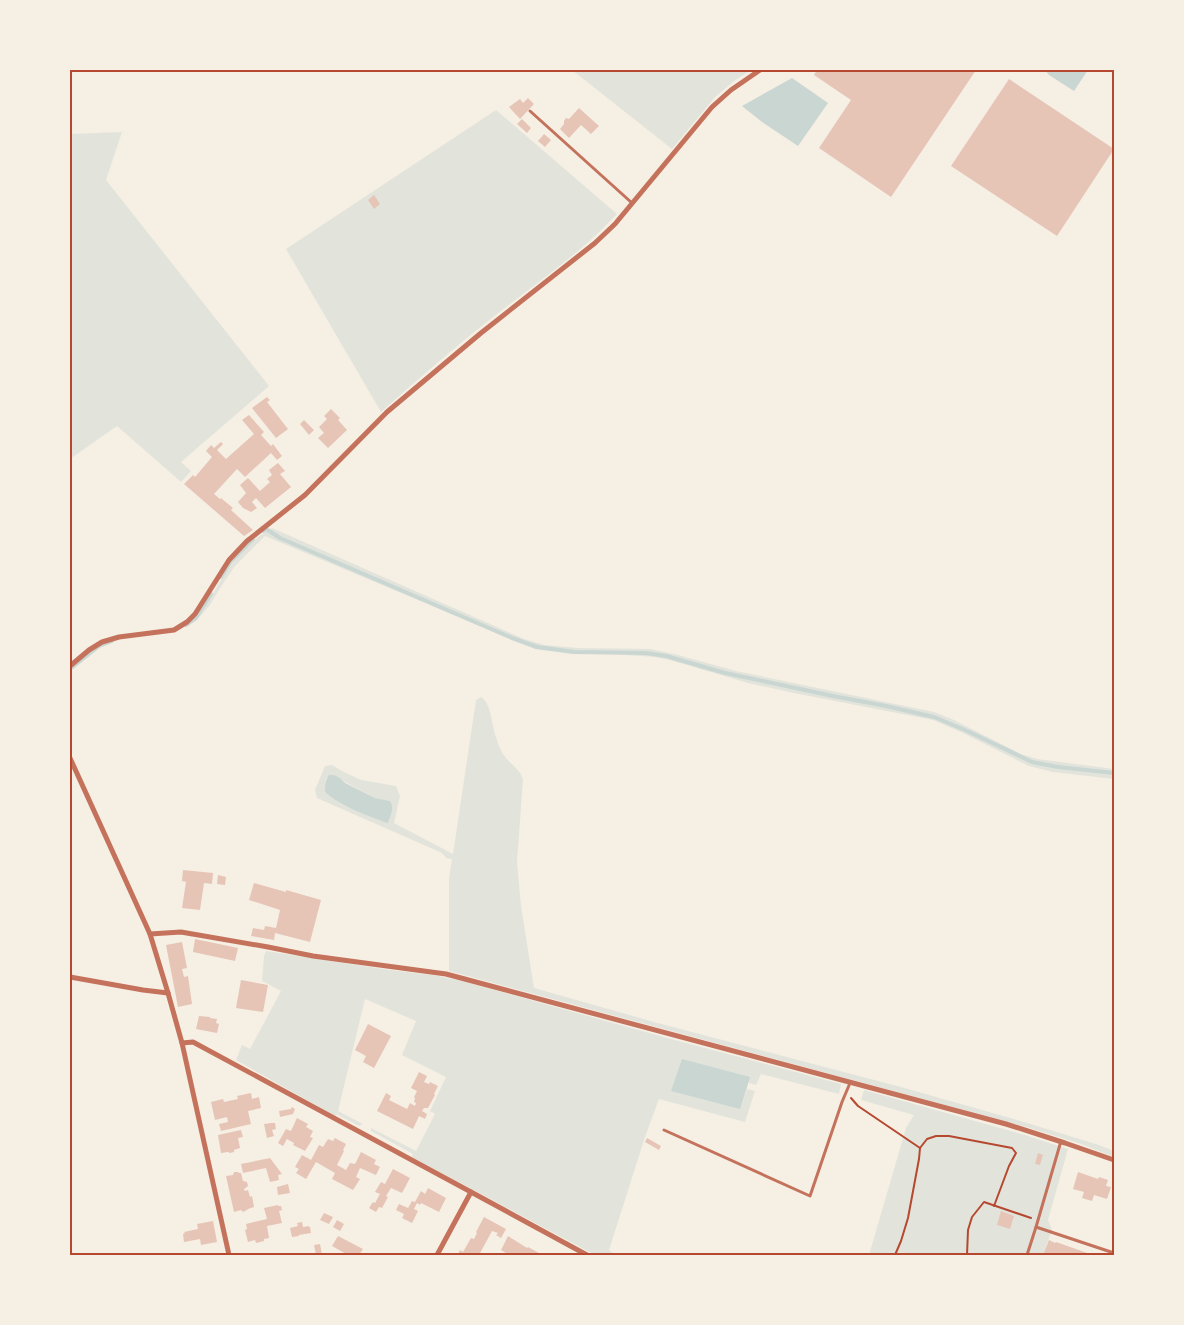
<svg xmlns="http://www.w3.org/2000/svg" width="1184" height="1325" font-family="'Noto Sans',sans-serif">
	<rect width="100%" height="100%" fill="#f6efe4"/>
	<g fill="#e2e4dc" fill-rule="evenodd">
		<polygon points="572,70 751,70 734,81 715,97 672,149"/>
		<path d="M496,110l121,104c-35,38 -79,68 -120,100 -40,31 -78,64 -116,98l-95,-163z"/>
		<polygon points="122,132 106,180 269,386 181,462 191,471 181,482 117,426 70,459 70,134"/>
		<path d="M272,528l252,111 21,6 33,3 72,1 28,6 58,16 198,41 20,8 67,34 16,5 77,10v10l-61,-7 -24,-6 -68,-34 -28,-12 -139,-27 -46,-10 -78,-23 -15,-3 -44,-3h-40l-36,-5 -270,-113 -30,30 -15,22 -10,17 -12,14c17,-28 32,-59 57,-80 5,-4 11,-7 17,-11z"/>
		<path d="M481,697c11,7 10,27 15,40 2,7 5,15 10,21 6,7 14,12 17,21l-6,83 4,44 13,82 120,34 247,65 123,35 75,23 15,6v6l-33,-13 -51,-16 -581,-157v-93l3,-19 -6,-1 -4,-5 -125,-55 -2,-8 10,-24 7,-1 12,7 17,8 35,6 4,10 -6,27 59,31 23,-154zM334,775l11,7 30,16 15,3 -12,18 -38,-16 -15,-11v-7l1,-7z"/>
		<polygon points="266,951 390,970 433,975 462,981 671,1039 841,1084 839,1094 761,1074 756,1085 749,1083 750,1078 740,1109 747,1089 755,1091 745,1122 659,1099 645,1137 609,1250 616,1255 595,1255 412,1157 413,1154 371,1131 371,1128 416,1151 435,1114 430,1111 446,1077 402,1055 416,1021 365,999 338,1111 363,1124 359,1126 336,1114 335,1116 236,1060 242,1045 250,1049 281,991 262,981 264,956"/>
		<polygon points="864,1090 1025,1135 1068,1149 1048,1220 1052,1230 1043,1255 869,1255 906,1128 914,1115 861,1100"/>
	</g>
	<g fill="#c9d6d2">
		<polygon points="1045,70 1088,70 1074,91 1049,75"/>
		<polygon points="792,78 828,103 798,146 762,122 742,106"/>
		<path d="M329,775h5l6,3 5,5 30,15 15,3c5,7 0,15 -2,22 -20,-7 -48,-17 -63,-31 0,-6 0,-12 4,-17z"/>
		<polygon points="682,1059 750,1077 740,1109 671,1091"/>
	</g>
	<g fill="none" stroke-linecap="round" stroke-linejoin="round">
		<g stroke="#c9d6d2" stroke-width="4">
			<polyline points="263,531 266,529 280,538 512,638 537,647 575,652 646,653 666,656 725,673 833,696 886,706 934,717 965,730 1032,762 1058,767 1114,773"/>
			<polyline points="221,577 231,561 253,539"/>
			<polyline points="186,625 196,618 211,594"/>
			<polyline points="70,669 99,646 112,641"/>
		</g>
	</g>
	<g fill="#e6c5b7">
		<polygon points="817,70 976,70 891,197 819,148 851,100 814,75"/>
		<polygon points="1009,79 1114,149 1057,236 951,166"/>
		<polygon points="528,98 534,104 520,119 509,107 520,99 523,103"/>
		<polygon points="579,108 599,126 591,134 581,125 569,138 560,129 564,124 564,121 566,118 569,119"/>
		<polygon points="522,119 531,128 527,133 517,124"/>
		<polygon points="544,134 551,140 545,147 538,141"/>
		<polygon points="374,195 380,204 374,209 368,200"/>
		<polygon points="267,397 270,400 267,402 288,429 276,438 252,408"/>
		<polygon points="331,409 340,418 338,420 347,430 328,448 318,438 324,433 319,427 327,419 324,416"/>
		<polygon points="249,415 264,432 261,435 271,446 273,444 282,456 277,460 271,453 245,477 237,469 214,494 220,499 221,498 233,508 231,510 253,530 244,536 184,484 193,475 195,477 212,457 206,451 211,445 214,448 221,442 223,444 217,450 226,459 254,434 242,420"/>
		<polygon points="304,420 314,430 309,435 300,424"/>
		<polygon points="278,463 285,471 280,474 291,487 265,508 256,498 252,502 257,508 251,512 243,508 238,502 246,493 240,485 248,478 260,491 270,482 267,479 272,475 269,470"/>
		<polygon points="183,870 213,873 212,884 204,883 200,910 182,908 186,882 182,881"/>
		<polygon points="218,875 226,877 225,885 217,884"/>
		<polygon points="254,883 286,892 286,890 321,900 310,942 275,933 274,940 251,936 253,928 264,930 265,926 276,928 280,910 249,900"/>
		<polygon points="195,939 238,948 235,961 193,952"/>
		<polygon points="182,942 187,968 182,969 184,977 188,976 192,1004 178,1007 166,945"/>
		<polygon points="241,980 268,985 263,1012 236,1008"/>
		<polygon points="199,1016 210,1017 210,1018 217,1019 216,1023 219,1024 217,1033 196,1029"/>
		<polygon points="368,1024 391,1036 374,1068 363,1062 366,1056 355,1050"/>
		<polygon points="419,1072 427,1076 424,1082 429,1084 430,1082 438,1086 434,1094 435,1095 428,1108 424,1108 422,1111 427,1114 425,1119 419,1116 413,1129 377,1111 386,1093 391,1096 389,1100 407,1109 410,1103 415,1106 416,1103 414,1102 415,1098 414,1097 417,1091 411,1088"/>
		<polygon points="251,1093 252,1099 259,1097 261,1108 248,1111 251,1124 221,1131 219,1124 228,1122 227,1117 215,1120 211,1102 223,1099 224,1102 238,1099 237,1096"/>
		<polygon points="292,1107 295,1109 293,1114 280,1117 279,1111 291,1109"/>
		<polygon points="297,1118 308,1124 306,1127 313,1131 310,1137 313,1138 305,1151 293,1145 294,1143 287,1139 283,1146 278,1143 286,1129 291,1131"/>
		<polygon points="271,1123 275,1123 276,1129 272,1130 274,1136 267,1138 264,1124"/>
		<polygon points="241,1130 243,1137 238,1138 240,1148 234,1150 234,1152 230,1153 228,1152 221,1153 218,1135"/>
		<polygon points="335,1138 346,1144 343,1150 344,1151 337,1165 346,1170 350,1163 355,1164 361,1152 376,1160 374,1164 380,1167 376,1175 360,1168 356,1177 360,1179 353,1190 332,1179 335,1173 316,1162 306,1179 296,1173 299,1169 295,1167 302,1155 311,1160 319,1145 323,1147 328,1139 333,1141"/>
		<polygon points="647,1138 661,1146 659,1150 645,1142"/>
		<polygon points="1038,1153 1043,1155 1040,1165 1035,1164"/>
		<polygon points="270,1158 282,1174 278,1175 279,1180 270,1182 266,1168 243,1173 241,1164"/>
		<polygon points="393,1169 410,1178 402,1193 391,1188 386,1196 388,1197 382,1208 379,1207 376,1212 369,1208 373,1202 375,1203 380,1194 375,1192 381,1182 385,1184"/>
		<polygon points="234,1172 238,1172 239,1173 241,1173 243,1181 247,1182 248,1186 244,1189 245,1191 248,1190 250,1197 252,1196 254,1207 248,1209 247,1210 243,1212 241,1210 234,1212 226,1176 233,1175"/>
		<polygon points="1078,1172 1098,1179 1099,1177 1108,1180 1106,1186 1111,1187 1107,1199 1094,1195 1092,1201 1082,1198 1084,1192 1073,1189"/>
		<polygon points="288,1184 290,1193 278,1195 277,1187"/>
		<polygon points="428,1188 446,1198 439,1212 421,1203 420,1205 417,1203 414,1209 418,1211 412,1223 402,1218 404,1214 396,1210 399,1204 408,1208 412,1201 415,1202 421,1191 425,1194"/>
		<polygon points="278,1205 278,1206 281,1206 282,1210 279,1211 282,1223 267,1226 269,1238 264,1239 264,1241 256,1243 255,1240 248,1242 245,1230 247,1229 246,1224 267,1219 264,1208"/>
		<polygon points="1001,1211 1014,1216 1010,1229 997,1225"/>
		<polygon points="324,1213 333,1217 329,1224 320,1220"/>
		<polygon points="484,1217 506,1229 501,1238 496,1235 498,1233 492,1231 479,1255 458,1255 460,1250 463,1252 471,1238 474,1239 477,1233 476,1232"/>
		<polygon points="337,1220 344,1224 340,1231 333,1227"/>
		<polygon points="213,1221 217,1242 201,1245 200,1239 184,1242 183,1234 185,1233 184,1232 198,1229 197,1224"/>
		<polygon points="302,1222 303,1227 309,1226 309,1227 310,1227 311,1233 299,1235 299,1236 292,1237 290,1228 298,1226 297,1223"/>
		<polygon points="338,1236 363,1249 359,1255 348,1255 332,1246"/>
		<polygon points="508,1236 527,1248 528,1247 539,1253 537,1255 509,1255 501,1250"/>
		<polygon points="1049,1240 1055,1243 1056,1242 1093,1255 1043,1255"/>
		<polygon points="320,1244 322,1255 316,1255 314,1245"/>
	</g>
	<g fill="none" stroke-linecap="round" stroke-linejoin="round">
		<g stroke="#b5482f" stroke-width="2">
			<polyline points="851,1098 858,1106 920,1148"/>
			<polyline points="895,1255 901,1241 908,1218 919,1159 920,1148 927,1139 936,1136 949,1136 1012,1148 1016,1153 1009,1166 994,1206"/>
			<polyline points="967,1255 968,1230 972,1217 984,1202 1031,1218"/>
		</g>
		<g stroke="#c5725c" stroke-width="3">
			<polyline points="530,111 632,203"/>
			<polyline points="664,1130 810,1196 842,1102 850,1083"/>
			<polyline points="1061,1141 1036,1227 1114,1253"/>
			<polyline points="1027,1255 1036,1227"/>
		</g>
		<g stroke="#c5725c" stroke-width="5">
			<polyline points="70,666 89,650 102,642 119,637 174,630 187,622 195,614 229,560 247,541 305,495 387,412 481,333 595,243 615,224 712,107 731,90 760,70"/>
			<polyline points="70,758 150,934 168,993 182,1043 229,1255"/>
			<polyline points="150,934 181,932 268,947 313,956 446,974 1006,1124 1065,1143 1114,1160"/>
			<polyline points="70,977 143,990 168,993"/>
			<polyline points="182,1043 193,1042 471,1192 587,1255"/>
			<polyline points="437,1255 471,1192"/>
		</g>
	</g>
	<rect width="1184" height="1325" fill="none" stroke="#f6efe4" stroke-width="142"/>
	<rect x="71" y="71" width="1042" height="1183" fill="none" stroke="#b5482f" stroke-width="2"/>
</svg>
